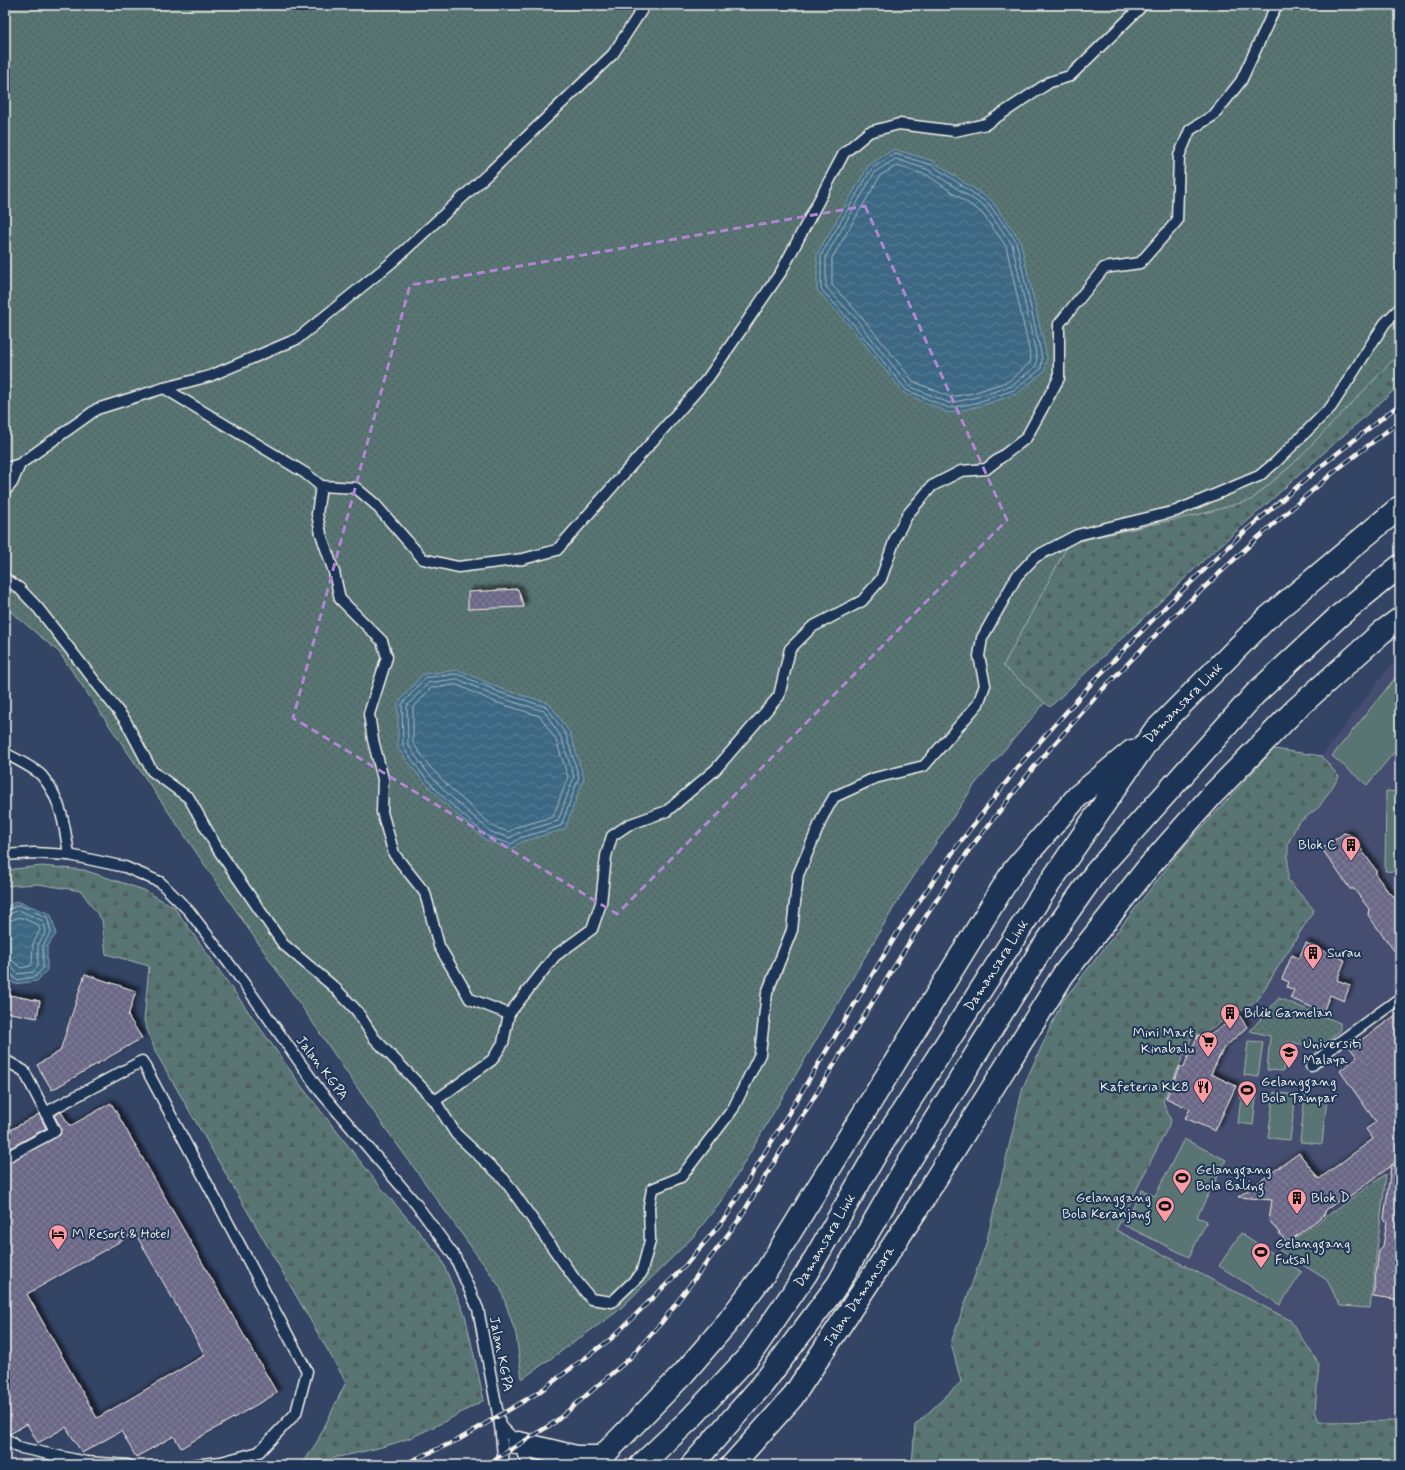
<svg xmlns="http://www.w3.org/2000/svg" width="1405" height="1470" font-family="Mynerve,sans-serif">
	<defs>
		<pattern id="grass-dots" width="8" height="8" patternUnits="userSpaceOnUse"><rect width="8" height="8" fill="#587573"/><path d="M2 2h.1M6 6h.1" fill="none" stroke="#505e5c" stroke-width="1.8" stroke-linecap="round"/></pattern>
		<pattern id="forest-firs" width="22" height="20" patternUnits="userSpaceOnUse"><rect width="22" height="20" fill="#587573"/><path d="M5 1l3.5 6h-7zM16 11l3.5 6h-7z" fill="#505e5c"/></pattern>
		<pattern id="water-waves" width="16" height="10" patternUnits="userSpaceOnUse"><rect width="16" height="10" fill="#3d6883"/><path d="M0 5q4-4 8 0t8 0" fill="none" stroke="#5a7e95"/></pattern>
		<pattern id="building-cross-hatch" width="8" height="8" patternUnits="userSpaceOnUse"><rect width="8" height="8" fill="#6b6786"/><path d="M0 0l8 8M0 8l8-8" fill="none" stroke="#817d97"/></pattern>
		<filter id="shadow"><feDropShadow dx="3.5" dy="-3.5" stdDeviation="2" flood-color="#0009"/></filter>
	</defs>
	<rect width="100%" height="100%" fill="#344465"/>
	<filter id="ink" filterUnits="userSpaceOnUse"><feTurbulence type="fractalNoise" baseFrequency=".025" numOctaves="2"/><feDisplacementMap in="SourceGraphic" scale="8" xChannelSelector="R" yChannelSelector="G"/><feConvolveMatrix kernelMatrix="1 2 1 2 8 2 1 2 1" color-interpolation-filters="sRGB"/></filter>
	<g filter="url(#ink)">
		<polygon fill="#444e6f" points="1400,658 1400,1421 1319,1422 1315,1411 1319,1364 1116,1230 1171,1121 1163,1101 1192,1037 1210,1029 1288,880 1288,844 1297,824 1319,807 1339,777 1322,756 1387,670"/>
		<g fill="url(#grass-dots)" stroke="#a6b3ae">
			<polygon points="5,5 1400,5 1400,366 1293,464 1251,500 1192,532 975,784 900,897 724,1197 693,1237 618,1311 522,1379 516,1334 500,1287 376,1115 59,652 5,607"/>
			<polygon points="1279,998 1340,1023 1340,1031 1320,1047 1288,1042 1283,1071 1267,1070 1270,1036 1250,1031"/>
			<polygon points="1386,1174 1370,1308 1340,1306 1327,1280 1279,1250"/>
		</g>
		<g fill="url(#forest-firs)" stroke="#a6b3ae">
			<polygon points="1400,353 1400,385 1204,560 1050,707 1003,666 1069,543 1205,513 1251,500 1293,464"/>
			<polygon points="1274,749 1322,756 1339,777 1319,807 1297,824 1288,844 1288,880 1314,910 1256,1002 1210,1029 1192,1037 1163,1101 1171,1121 1116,1230 1290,1320 1319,1364 1315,1411 1319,1422 1400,1421 1400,1465 912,1465 915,1425 961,1382 951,1343 986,1244 1023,1087 1062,1002 1181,850"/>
			<path d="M42,866l42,4 60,20 30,17 128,180 80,102 58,67 25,59 19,85c-25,14 -50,28 -77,39 -33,12 -70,18 -105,25l15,-22 29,-60 -190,-329 -12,-32 5,-55 -43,-12 -4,-34 -21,-29 -43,-7 -33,2v-16z"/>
		</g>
		<g fill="#587573" stroke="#a6b3ae">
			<polygon points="1400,672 1400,745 1367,785 1332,756"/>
			<polygon points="1386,791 1400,792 1400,872 1385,871"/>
			<polygon points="1248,1041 1263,1042 1258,1077 1244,1075"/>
			<polygon points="1242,1089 1257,1090 1253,1125 1238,1123"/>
			<polygon points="1274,1092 1296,1095 1290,1140 1268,1138"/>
			<polygon points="1305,1096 1327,1099 1322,1144 1300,1142"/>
			<polygon points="1184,1139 1226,1160 1197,1217 1207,1221 1189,1257 1124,1225 1142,1190 1155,1196"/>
			<polygon points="1241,1233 1302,1272 1280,1305 1219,1266"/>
		</g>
		<g fill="url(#water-waves)" stroke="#869fab">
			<polygon points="894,149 933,161 992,201 1020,240 1047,357 1045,370 1017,394 976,407 949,413 904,393 850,326 817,290 817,254 869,165"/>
			<polygon points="459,670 501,689 549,703 570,733 584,778 565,829 521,842 512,849 487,841 443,802 419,776 398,748 398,703 423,674"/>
			<polygon points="17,901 51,914 56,934 47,947 47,970 37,981 14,984 5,972 5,908"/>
		</g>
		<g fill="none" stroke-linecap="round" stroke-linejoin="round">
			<g stroke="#abbac0" stroke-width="1">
				<polygon points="895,154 932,165 989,204 1016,241 1042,358 1041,369 1014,390 975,403 949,408 906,390 853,324 821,289 821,255 872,168"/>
				<polygon points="896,159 929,170 985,207 1012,244 1037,358 1036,366 1012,386 974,398 949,403 909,386 857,320 826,287 826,256 875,172"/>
				<polygon points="897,166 927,175 981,212 1006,246 1031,358 1030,363 1009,381 973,393 950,397 913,381 861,316 832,285 832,258 880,176"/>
				<polygon points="458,674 499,692 547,707 566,735 579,777 561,826 520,838 511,844 488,837 445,799 422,774 403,747 402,704 425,678"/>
				<polygon points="458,679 497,697 544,711 561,737 574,777 558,821 518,833 510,838 491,832 449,795 426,771 408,745 407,706 428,683"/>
				<polygon points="457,685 495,702 540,716 556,740 568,777 553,817 516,827 509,832 494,827 453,791 430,767 413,743 413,708 431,688"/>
				<polyline points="5,911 19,905 47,917 51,932 43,946 43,968 35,977 16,980 9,971 5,970"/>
				<polyline points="5,916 19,910 43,921 46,931 38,945 38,966 33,972 18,974 11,967 5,965"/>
				<polyline points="5,922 20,917 38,925 40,930 33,944 32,963 30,966 21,968 13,961 5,959"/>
			</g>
		</g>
		<g fill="url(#building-cross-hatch)" stroke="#f4f1e8" fill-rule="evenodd" filter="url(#shadow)">
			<polygon points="518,589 524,607 468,609 468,592"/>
			<polygon points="1344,833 1351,835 1376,870 1376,875 1390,894 1394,896 1400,904 1400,959 1368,915 1369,909 1354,889 1350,889 1322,849"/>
			<polygon points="1306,943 1345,960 1337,980 1350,985 1344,1001 1330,995 1323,1012 1290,998 1294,990 1287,987 1289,982 1282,979 1292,955 1299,958"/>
			<polygon points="85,974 136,991 128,1016 142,1038 52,1090 37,1065 60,1051"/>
			<polygon points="5,994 40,1001 37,1018 5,1012"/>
			<polygon points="1400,1012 1400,1159 1391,1165 1400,1166 1400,1300 1373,1296 1379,1250 1383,1246 1387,1222 1384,1219 1391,1166 1349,1197 1345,1196 1326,1210 1324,1215 1287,1243 1269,1220 1272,1200 1238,1197 1299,1153 1319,1179 1373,1139 1366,1129 1376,1122 1340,1071 1357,1057 1350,1048"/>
			<polygon points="1239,1015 1247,1027 1223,1049 1211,1074 1236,1086 1215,1131 1185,1118 1190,1109 1166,1098 1180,1066 1183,1068 1198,1035 1205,1038"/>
			<path d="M111,1103l166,290 -96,55 -7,-12 -38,21 -15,-26 -39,22 -16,-26 -28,16 -11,-19 -17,10 -5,-9v-261l55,-29 1,-7 -7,-13 7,-3 9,14zM135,1233l70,122 -108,63 -70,-124z"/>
			<polygon points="39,1114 46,1128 5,1151 5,1133"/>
		</g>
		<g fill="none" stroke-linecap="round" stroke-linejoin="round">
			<defs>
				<g id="lane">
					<polyline points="164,388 305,473 321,486 317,514 321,534 334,572 340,599 382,641 387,657 369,714 373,740 383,779 382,812 394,854 425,893 439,946 470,999 509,1014"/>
					<polyline points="5,469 20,464 97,409 164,388 210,376 297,339 391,263 488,174 613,54 645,5"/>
					<polyline points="321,486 356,488 375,504 423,559 458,567 523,559 557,550 708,378 781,272 844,153 869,132 899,124 955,131 986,124 1050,82 1070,76 1143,5"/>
					<polyline points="5,491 12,483 20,464"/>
					<polyline points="5,579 19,588 38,608 125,720 152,771 189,798 217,848 283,944 334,987 357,1011 374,1038 435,1101 456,1134 504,1179 574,1278 591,1299 612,1302 641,1274 650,1241 649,1206 652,1189 681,1177 733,1109 760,1054 767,993 792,930 798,875 823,816 834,797 875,778 924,766 978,704 985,685 979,656 982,638 1017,576 1035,557 1077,535 1176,511 1259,476 1276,462 1331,407 1385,323 1400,308"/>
					<path d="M5,753c10,6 30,15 37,23 19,22 23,51 27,79"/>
					<polyline points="5,855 34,853 69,855 125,867 160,882 189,911 243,982 320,1091 416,1204 455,1257 478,1309 500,1425 504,1465"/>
					<polyline points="5,1060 24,1071 55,1131 5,1158"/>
					<polyline points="1311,1066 1334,1046 1400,998"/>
					<polyline points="435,1101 492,1060 503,1043 509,1014 555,956 592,929 601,903 606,856 612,836 628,825 667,811 716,769 779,696 790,649 812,627 862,601 881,579 896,536 908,514 932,486 961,471 986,469 1026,438 1059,378 1059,324 1104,268 1140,263 1177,221 1179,156 1190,130 1214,115 1241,81 1275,8 1279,5"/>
					<polyline points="45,1113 142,1061 307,1371 296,1413 259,1452 221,1462 192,1465"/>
					<polyline points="500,1425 518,1443 529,1465"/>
					<polyline points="5,1438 17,1447 86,1462 128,1465"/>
				</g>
				<g id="primary">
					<path id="s1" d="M732,1465l60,-67 125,-189 146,-234 83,-105 66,-75 83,-85 87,-78 18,-13"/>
				</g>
				<g id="highway">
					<polyline points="518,1443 576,1457 603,1457"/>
					<polyline points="594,1465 683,1374 727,1323 767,1270 1013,871 1078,796 1132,751"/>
					<path id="s2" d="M641,1465l50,-47 59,-63 56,-81 72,-124 165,-257 110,-160 113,-114 134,-112"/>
					<polyline points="692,1465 763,1384 838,1284 905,1168 1039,953 1096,872 1255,694 1339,616 1400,566"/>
				</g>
			</defs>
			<use href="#lane" stroke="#f4f1e8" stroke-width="13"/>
			<use href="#primary" stroke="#f4f1e8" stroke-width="25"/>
			<use href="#highway" stroke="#f4f1e8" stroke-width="25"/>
			<use href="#lane" stroke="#1d3557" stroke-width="10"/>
			<use href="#primary" stroke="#1d3557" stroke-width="22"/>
			<use href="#highway" stroke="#1d3557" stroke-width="22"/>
			<defs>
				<g id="rail">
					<polyline points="402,1465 458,1440 539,1392 612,1338 684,1267 726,1217 898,932 958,845 1021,763 1091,684 1167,605 1242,534 1325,463 1400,404"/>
					<polyline points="486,1465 555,1422 629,1359 662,1322 738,1221 912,938 969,850 1034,767 1101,691 1179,611 1254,541 1335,471 1400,421"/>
				</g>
			</defs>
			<use href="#rail" stroke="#f4f1e8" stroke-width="4.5"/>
			<use href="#rail" stroke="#1d3557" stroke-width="3" stroke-dasharray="9" stroke-linecap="butt"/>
		</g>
	</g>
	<path fill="none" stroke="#b185d1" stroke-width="3" stroke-dasharray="8 5" stroke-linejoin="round" d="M865,206l142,314 -390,394 -324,-196 117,-433z"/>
	<defs>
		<symbol id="building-pin" viewBox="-11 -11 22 30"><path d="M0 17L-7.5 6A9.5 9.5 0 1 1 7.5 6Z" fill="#ff9aa2" stroke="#1d3557"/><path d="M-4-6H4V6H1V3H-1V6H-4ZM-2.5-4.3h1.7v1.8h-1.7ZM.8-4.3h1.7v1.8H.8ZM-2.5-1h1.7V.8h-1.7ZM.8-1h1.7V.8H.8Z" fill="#111"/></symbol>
		<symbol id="supermarket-pin" viewBox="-11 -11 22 30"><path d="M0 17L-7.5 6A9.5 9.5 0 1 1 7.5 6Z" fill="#ff9aa2" stroke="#1d3557"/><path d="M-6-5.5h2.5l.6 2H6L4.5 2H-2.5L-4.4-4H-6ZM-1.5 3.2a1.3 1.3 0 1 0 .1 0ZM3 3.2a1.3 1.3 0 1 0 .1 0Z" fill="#111"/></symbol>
		<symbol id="university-pin" viewBox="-11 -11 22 30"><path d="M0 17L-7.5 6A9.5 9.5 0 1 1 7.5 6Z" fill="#ff9aa2" stroke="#1d3557"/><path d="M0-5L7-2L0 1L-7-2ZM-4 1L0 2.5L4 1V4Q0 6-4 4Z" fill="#111"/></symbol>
		<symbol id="restaurant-pin" viewBox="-11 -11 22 30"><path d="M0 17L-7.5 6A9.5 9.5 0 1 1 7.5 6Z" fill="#ff9aa2" stroke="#1d3557"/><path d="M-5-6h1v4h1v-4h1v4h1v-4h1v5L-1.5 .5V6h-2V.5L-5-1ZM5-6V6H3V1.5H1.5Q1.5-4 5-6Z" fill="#111"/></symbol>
		<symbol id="stadium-pin" viewBox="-11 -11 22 30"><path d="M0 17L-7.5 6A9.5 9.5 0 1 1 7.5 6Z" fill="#ff9aa2" stroke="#1d3557"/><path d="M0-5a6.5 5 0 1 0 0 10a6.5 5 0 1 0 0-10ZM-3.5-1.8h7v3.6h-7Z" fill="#111"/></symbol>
		<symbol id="hotel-pin" viewBox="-11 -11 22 30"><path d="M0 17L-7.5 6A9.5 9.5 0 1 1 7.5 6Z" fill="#ff9aa2" stroke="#1d3557"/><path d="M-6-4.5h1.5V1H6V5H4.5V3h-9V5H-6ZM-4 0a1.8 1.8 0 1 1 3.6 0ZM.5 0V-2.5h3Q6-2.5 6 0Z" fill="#111"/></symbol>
	</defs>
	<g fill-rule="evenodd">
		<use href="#building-pin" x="1340" y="834" width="22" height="30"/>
		<use href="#building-pin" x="1302" y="942" width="22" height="30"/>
		<use href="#building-pin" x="1219" y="1002" width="22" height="30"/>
		<use href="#supermarket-pin" x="1197" y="1030" width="22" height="30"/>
		<use href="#university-pin" x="1278" y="1041" width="22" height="30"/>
		<use href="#restaurant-pin" x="1192" y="1076" width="22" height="30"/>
		<use href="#stadium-pin" x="1236" y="1079" width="22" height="30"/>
		<use href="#stadium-pin" x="1171" y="1167" width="22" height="30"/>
		<use href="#building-pin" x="1286" y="1187" width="22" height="30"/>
		<use href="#stadium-pin" x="1154" y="1195" width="22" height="30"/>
		<use href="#hotel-pin" x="47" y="1223" width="22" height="30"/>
		<use href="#stadium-pin" x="1250" y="1241" width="22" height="30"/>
	</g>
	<g text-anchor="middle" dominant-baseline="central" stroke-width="4" stroke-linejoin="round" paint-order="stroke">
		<g font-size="14" fill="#f4f1e8" stroke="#1d3557">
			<text stroke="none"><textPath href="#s2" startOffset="939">Damansara Link</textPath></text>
			<text stroke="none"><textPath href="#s2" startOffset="616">Damansara Link</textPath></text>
			<text transform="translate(322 1068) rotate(53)">Jalan KGPA</text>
			<text stroke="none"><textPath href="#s2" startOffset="292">Damansara Link</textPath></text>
			<text stroke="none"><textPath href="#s1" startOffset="212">Jalan Damansara</textPath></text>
			<text transform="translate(501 1354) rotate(79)">Jalan KGPA</text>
		</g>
		<g font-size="14" fill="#f4f1e8" stroke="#1d3557" text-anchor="start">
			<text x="1337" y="845" text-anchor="end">Blok C</text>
			<text x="1327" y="953">Surau</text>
			<text x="1244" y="1013">Bilik Gamelan</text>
			<text x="1194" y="1033" text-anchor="end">Mini Mart<tspan x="1194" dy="16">Kinabalu</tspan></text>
			<text x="1303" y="1044">Universiti<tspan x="1303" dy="16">Malaya</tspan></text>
			<text x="1261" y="1082">Gelanggang<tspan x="1261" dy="16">Bola Tampar</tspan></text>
			<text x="1189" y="1087" text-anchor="end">Kafeteria KK8</text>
			<text x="1196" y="1170">Gelanggang<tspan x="1196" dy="16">Bola Baling</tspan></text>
			<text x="1151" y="1198" text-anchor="end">Gelanggang<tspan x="1151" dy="16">Bola Keranjang</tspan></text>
			<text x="1311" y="1198">Blok D</text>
			<text x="72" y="1234">M Resort &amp; Hotel</text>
			<text x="1275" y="1244">Gelanggang<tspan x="1275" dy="16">Futsal</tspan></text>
		</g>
	</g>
	<rect width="1405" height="1470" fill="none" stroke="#1d3557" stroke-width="20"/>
	<rect x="10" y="10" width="1385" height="1450" fill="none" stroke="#f4f1e8" stroke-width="1.5" filter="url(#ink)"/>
</svg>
